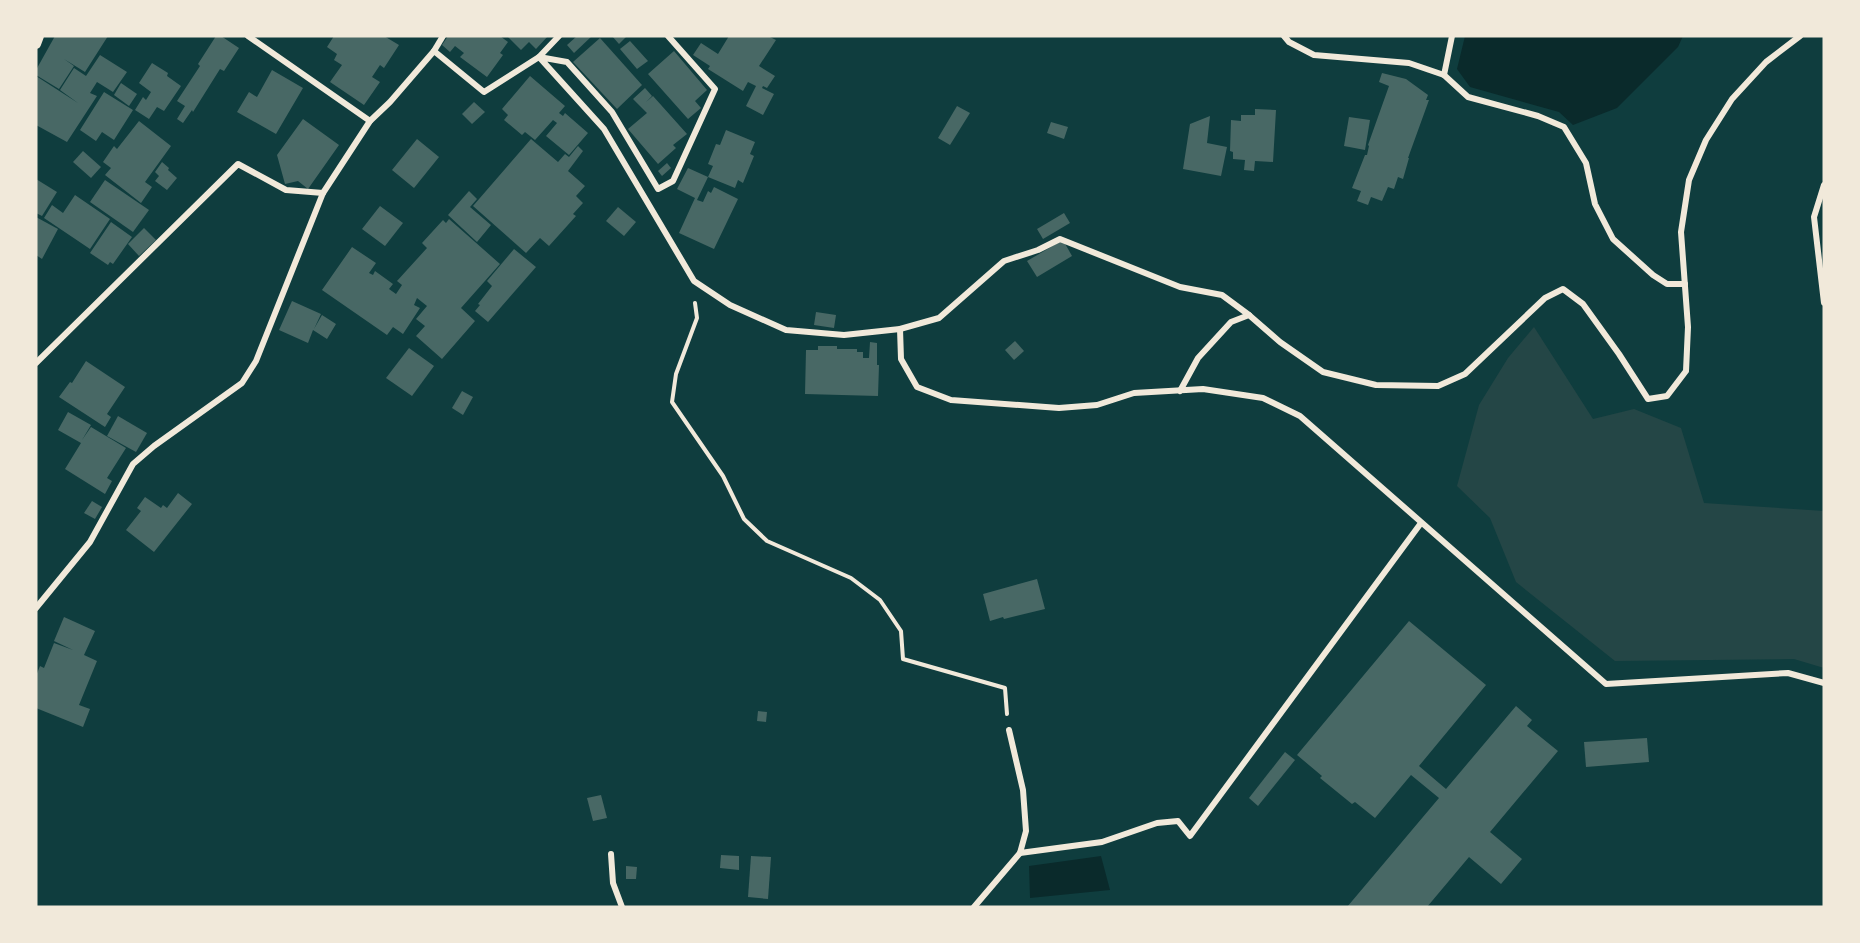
<svg xmlns="http://www.w3.org/2000/svg" width="1860" height="943" font-family="Poppins,sans-serif">
	<rect width="100%" height="100%" fill="#0f3d3e"/>
	<polygon fill="#244646" points="1534,327 1593,419 1634,409 1681,428 1704,503 1824,511 1824,668 1794,659 1615,661 1516,582 1490,518 1457,486 1479,405 1508,358"/>
	<g fill="#0a2a2b">
		<polygon points="1465,36 1683,36 1678,47 1617,108 1573,125 1559,112 1470,87 1457,69"/>
		<polygon points="1101,856 1110,890 1030,898 1029,866"/>
	</g>
	<g fill="#486865">
		<polygon points="55,36 108,36 85,72 64,59 74,66 59,89 36,75 36,70"/>
		<polygon points="216,36 221,36 239,48 224,71 220,69 193,112 192,110 183,123 177,119 185,106 177,101 200,66 198,64"/>
		<polygon points="334,36 384,36 399,45 384,68 380,65 372,77 380,82 364,105 330,82 342,65 334,60 337,54 327,47"/>
		<polygon points="448,36 500,36 508,42 500,53 503,55 487,77 460,57 464,53 455,46 450,52 442,45"/>
		<polygon points="507,36 548,36 536,49 529,42 521,50"/>
		<polygon points="577,36 592,36 574,53 567,45"/>
		<polygon points="612,36 627,36 619,44"/>
		<polygon points="729,36 768,36 776,40 759,66 775,76 767,88 763,86 762,88 774,94 763,115 746,106 756,86 748,82 743,91 708,69 710,66 693,55 701,43 718,54"/>
		<polygon points="600,38 642,85 617,109 573,62"/>
		<polygon points="630,41 648,61 637,69 620,49"/>
		<polygon points="674,51 707,90 695,101 701,108 688,119 648,74"/>
		<polygon points="100,55 127,72 113,92 97,82 90,93 97,96 67,142 36,125 36,76 78,103 60,90 74,68 86,76"/>
		<polygon points="152,63 168,73 167,76 181,86 164,111 157,107 149,119 135,110 143,97 146,100 151,92 139,83"/>
		<polygon points="272,70 303,88 276,134 237,112 249,92 257,97"/>
		<polygon points="1382,73 1406,79 1428,95 1426,100 1429,100 1408,158 1409,158 1403,179 1398,177 1394,189 1388,187 1382,201 1371,197 1368,205 1357,201 1361,191 1352,188 1365,155 1367,155 1369,146 1368,145 1389,86 1379,82"/>
		<polygon points="530,76 565,106 559,113 563,116 565,113 588,133 569,155 546,136 557,123 553,120 535,140 525,132 522,135 504,120 508,115 502,109"/>
		<polygon points="121,83 137,94 129,106 114,95"/>
		<polygon points="645,88 652,96 646,102 653,96 687,134 673,145 676,148 658,164 628,129 647,113 633,99"/>
		<polygon points="104,92 133,110 114,140 102,132 96,141 80,130"/>
		<polygon points="474,102 485,112 472,124 462,114"/>
		<polygon points="957,106 970,113 950,145 938,138"/>
		<polygon points="1255,109 1276,110 1273,162 1255,161 1254,171 1244,170 1245,160 1233,159 1233,152 1230,151 1231,120 1241,121 1241,115 1255,115"/>
		<polygon points="1210,116 1207,143 1227,147 1221,176 1183,169 1190,124"/>
		<polygon points="1349,117 1370,120 1365,150 1344,146"/>
		<polygon points="303,119 339,145 308,189 298,181 285,184 277,155"/>
		<polygon points="139,121 171,146 145,182 152,187 141,203 105,175 111,168 103,162 114,146 117,149"/>
		<polygon points="1051,122 1068,127 1064,139 1047,133"/>
		<polygon points="726,130 755,142 750,154 754,156 743,183 738,180 735,188 708,177 713,166 708,164 716,144 720,145"/>
		<polygon points="417,139 439,157 414,188 392,170"/>
		<polygon points="531,139 558,162 565,154 569,157 578,146 583,151 568,171 585,186 576,196 583,203 573,214 576,216 549,246 540,238 526,253 473,206"/>
		<polygon points="83,151 101,167 91,178 73,162"/>
		<polygon points="162,162 169,168 168,170 177,178 167,190 155,181 159,176 155,172"/>
		<polygon points="667,163 671,168 662,176 658,171"/>
		<polygon points="688,168 708,177 697,200 703,202 708,191 711,193 714,187 738,199 714,249 679,233 695,198 677,189"/>
		<polygon points="36,179 57,192 42,216 36,213"/>
		<polygon points="105,180 149,210 133,232 90,202"/>
		<polygon points="469,191 477,199 470,207 491,225 477,242 448,215"/>
		<polygon points="75,195 110,219 90,249 44,218 52,205 63,213"/>
		<polygon points="380,206 403,223 385,246 362,229"/>
		<polygon points="618,207 636,222 624,236 606,221"/>
		<polygon points="1064,213 1070,223 1043,239 1037,229"/>
		<polygon points="36,217 58,229 42,259 36,255"/>
		<polygon points="449,219 500,264 461,308 475,321 442,359 416,336 425,326 416,319 427,306 417,298 414,305 420,308 403,334 393,327 387,335 322,290 352,247 376,263 369,273 373,275 375,271 393,284 389,289 396,294 402,285 397,281 427,248 422,243 443,220 446,223"/>
		<polygon points="111,222 132,237 113,264 110,262 108,265 90,253"/>
		<polygon points="144,228 156,240 139,256 128,244"/>
		<polygon points="1063,240 1072,256 1037,277 1027,261"/>
		<polygon points="514,249 536,267 488,322 475,311 480,305 478,304 492,286 487,281"/>
		<polygon points="292,301 321,314 314,329 322,315 336,324 327,339 313,330 308,343 279,330"/>
		<polygon points="816,312 836,315 834,328 814,325"/>
		<polygon points="1015,341 1024,351 1014,360 1005,350"/>
		<polygon points="870,342 877,343 877,365 879,365 878,396 805,394 806,350 818,350 818,346 837,346 837,349 857,349 857,352 863,352 863,358 869,358"/>
		<polygon points="409,348 434,366 412,396 386,378"/>
		<polygon points="86,361 125,387 107,414 111,417 105,427 59,397 70,382 72,383"/>
		<polygon points="462,391 473,397 463,415 452,408"/>
		<polygon points="68,412 91,425 82,440 91,427 126,448 107,478 112,481 105,494 65,469 81,443 58,430"/>
		<polygon points="118,416 147,433 136,452 107,436"/>
		<polygon points="178,493 192,504 154,552 126,530 141,511 137,508 145,497 161,508 163,505 167,508"/>
		<polygon points="92,501 102,507 95,519 84,513"/>
		<polygon points="1037,579 1045,609 1004,619 1003,617 990,621 983,594"/>
		<polygon points="64,617 95,631 84,655 97,661 79,705 90,709 83,727 36,708 36,676 40,666 44,668 54,643 73,650 54,641"/>
		<polygon points="1409,621 1486,685 1419,766 1446,789 1516,706 1532,720 1527,726 1558,751 1490,832 1522,859 1501,884 1469,857 1427,907 1347,907 1439,798 1411,775 1375,818 1355,802 1352,804 1320,778 1322,776 1297,755"/>
		<polygon points="758,711 767,712 766,722 757,721"/>
		<polygon points="1647,738 1649,762 1586,767 1584,742"/>
		<polygon points="1285,752 1295,760 1258,806 1249,798"/>
		<polygon points="601,795 607,818 593,821 587,798"/>
		<polygon points="721,855 739,856 739,870 720,868"/>
		<polygon points="751,856 771,857 768,899 748,897"/>
		<polygon points="626,866 637,867 636,879 626,879"/>
	</g>
	<g fill="none" stroke-linecap="round" stroke-linejoin="round">
		<polyline stroke="#f1e9da" stroke-width="4" points="695,303 697,318 676,374 672,402 723,476 744,519 767,541 851,578 880,600 901,631 903,659 1005,688 1007,714"/>
		<g stroke="#f1e9da" stroke-width="6">
			<polyline points="248,36 370,121"/>
			<polyline points="668,36 715,89 673,181 658,189 612,112 567,62 539,57 604,129 694,281 730,305 786,330 844,335 900,329 939,318 1004,261 1038,250 1060,239 1180,287 1222,295 1249,315"/>
			<polyline points="1284,36 1289,42 1314,55 1409,63 1444,75 1468,97 1538,116 1564,127 1586,163 1595,204 1613,239 1653,275 1667,284 1685,284"/>
			<polyline points="434,51 443,36"/>
			<polyline points="1444,75 1452,36"/>
			<polyline points="1824,185 1814,217 1824,303"/>
			<polyline points="900,329 901,359 917,387 951,400 1059,408 1097,405 1134,393 1203,389 1263,398 1300,416 1606,684 1788,673 1824,683"/>
			<polyline points="36,363 238,164 286,190 323,193"/>
			<polyline points="1180,391 1198,358 1231,322 1249,315 1280,342 1323,372 1376,385 1438,386 1465,374 1545,298 1563,289 1583,304 1619,354 1648,399 1667,396 1686,371 1688,327 1681,232 1689,180 1706,140 1732,99 1766,62 1800,36"/>
			<polyline points="36,608 90,542 133,464 154,446 242,383 256,361 323,193 370,121 390,102 434,51 484,92 539,57 559,36"/>
			<polyline points="1020,853 1102,842 1157,823 1178,821 1190,836 1421,523"/>
			<polyline points="611,854 613,883 622,907"/>
			<polyline points="974,907 1020,853 1026,831 1023,790 1009,730"/>
		</g>
		<polyline stroke="#f1e9da" stroke-width="10" points="36,44 39,36"/>
	</g>
	<rect width="1860" height="943" fill="none" stroke="#f1e9da" stroke-width="75"/>
</svg>
